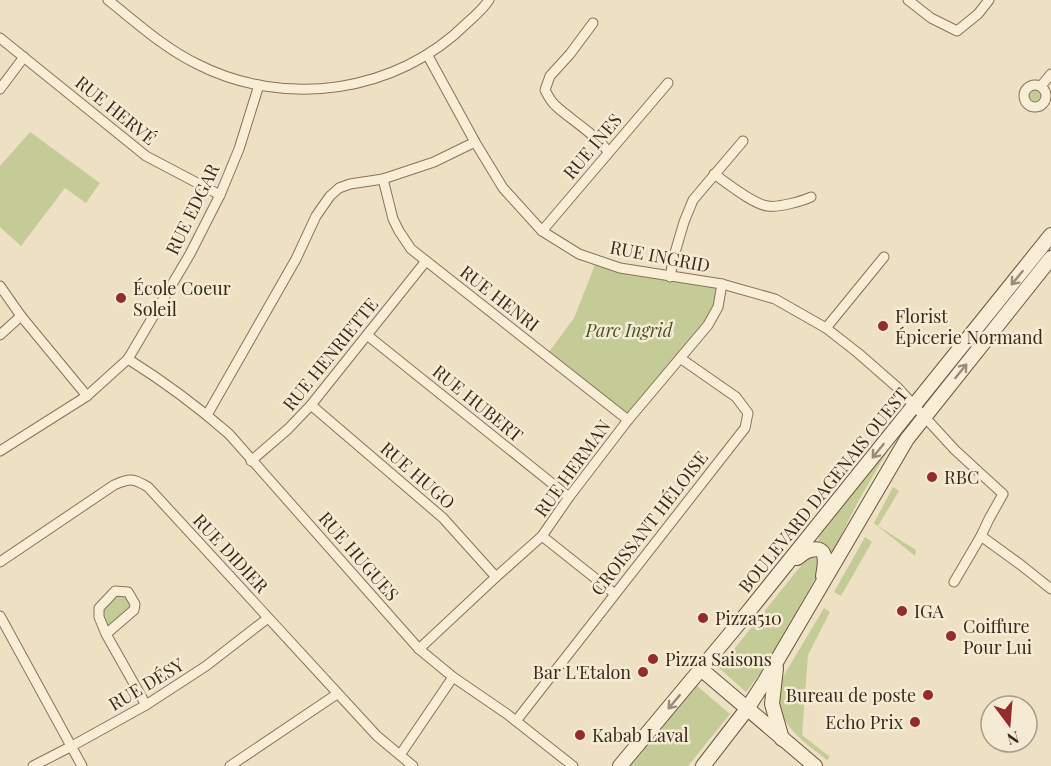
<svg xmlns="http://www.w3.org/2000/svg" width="1051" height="766" font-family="'Playfair Display',serif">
	<rect width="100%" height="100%" fill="#eee1c3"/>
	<g fill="#c5cb97">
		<circle cx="1035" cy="96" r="11"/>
		<polygon points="30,132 100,183 86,203 65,188 21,246 0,227 0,166"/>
		<polygon points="596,262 722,284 718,307 632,416 615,413 546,356 574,318"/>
		<polygon points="897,435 860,498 832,553 827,548 817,543 819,537"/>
		<polygon points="893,487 899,491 878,526 916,550 915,556 874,523"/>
		<polygon points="865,537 872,542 841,596 834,592"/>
		<polygon points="812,557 818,559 819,572 762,671 746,692 719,668 807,558"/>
		<polygon points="115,591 128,592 135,604 106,634 99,608"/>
		<path d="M824,608l6,4 -22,43 -6,80 28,22 -3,3c-29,-23 -60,-42 -43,-85z"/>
		<polygon points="697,686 730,714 688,766 631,766"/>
	</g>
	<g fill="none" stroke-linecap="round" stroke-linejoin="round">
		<defs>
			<g id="street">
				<path d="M108,0c29,23 56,48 89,64 88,45 200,29 270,-41 8,-7 16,-14 22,-23"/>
				<polyline points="908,0 931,18 957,31 978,14 989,0"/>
				<path d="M593,23l-23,31 -20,22 -5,14c3,6 6,12 11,16 11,11 48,34 52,47"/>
				<polyline points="0,38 146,156 220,195"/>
				<polyline points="428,56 475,142 503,188 542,231 579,254 620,268 722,284 775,299 826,328 858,353 898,388 955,450 1003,494 989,519 981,536 954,582"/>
				<circle cx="1035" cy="96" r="11"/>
				<polyline points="1041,86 1051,74"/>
				<polyline points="0,89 24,57"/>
				<path d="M714,174c13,9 40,31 54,32 10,2 34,-5 43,-9"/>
				<polyline points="383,179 393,219 399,231 411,249 628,420"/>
				<polyline points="542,231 668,83"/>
				<polyline points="670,277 674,256 684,222 693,200 743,141"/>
				<polyline points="0,286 21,316 87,396"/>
				<polyline points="826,328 884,257"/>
				<polyline points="0,335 21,316"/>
				<polyline points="367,335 569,497"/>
				<path d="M128,359c35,22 69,47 101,75l190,215 34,28 54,37 66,52"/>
				<polyline points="311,405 443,518 496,577"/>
				<polyline points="207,415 296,259 316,216 330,196 339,188 350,184 383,179 434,162 475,142"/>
				<polyline points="0,451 87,396 128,359 190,254 220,195 239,149 259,85"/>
				<polyline points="251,461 288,429 311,405 426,261"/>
				<polyline points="542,536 615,594"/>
				<polyline points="981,536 1021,565 1051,589"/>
				<path d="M0,562l114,-77c16,-7 19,-7 34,2l229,249 36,30"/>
				<polyline points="0,616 82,766"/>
				<polyline points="106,634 134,610 135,604 128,592 115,591 99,608 99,617 106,634 146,705"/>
				<polyline points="419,649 496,577 542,536 569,497 628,420 708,325 718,307 722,284"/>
				<polyline points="516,721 745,428 748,413 736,397 680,358"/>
				<polyline points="400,755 453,677"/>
				<polyline points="33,766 72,746 146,705 206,666 268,618"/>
				<polyline points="230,766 337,694"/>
			</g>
			<g id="secondary">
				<path d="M797,558c4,-3 9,-7 14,-8 18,-5 14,16 12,26"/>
				<polyline points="776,668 772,704 782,739"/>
				<polyline points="702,670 815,766"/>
				<polyline points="620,766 740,622 1051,235"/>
				<polyline points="703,766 747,709 765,681 907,439 1051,258"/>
			</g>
		</defs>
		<use href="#street" stroke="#88725a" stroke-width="11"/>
		<use href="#secondary" stroke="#69543d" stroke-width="16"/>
		<use href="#street" stroke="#f8eed6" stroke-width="9"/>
		<use href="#secondary" stroke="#f8eed6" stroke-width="14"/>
	</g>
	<defs><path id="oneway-shaft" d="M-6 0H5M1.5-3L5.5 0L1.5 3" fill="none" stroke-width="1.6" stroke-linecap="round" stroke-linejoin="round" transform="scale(1.5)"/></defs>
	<g stroke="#988c7a">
		<use href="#oneway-shaft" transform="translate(1017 278) rotate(129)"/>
		<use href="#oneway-shaft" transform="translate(961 371) rotate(-51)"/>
		<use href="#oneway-shaft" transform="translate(878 451) rotate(129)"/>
		<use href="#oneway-shaft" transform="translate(674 702) rotate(130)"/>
	</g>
	<g fill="#962b2b" stroke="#f5ebd3" stroke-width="2">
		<circle cx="121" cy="298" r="6"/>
		<circle cx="883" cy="326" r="6"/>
		<circle cx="932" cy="477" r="6"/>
		<circle cx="902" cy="611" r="6"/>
		<circle cx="703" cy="618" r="6"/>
		<circle cx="951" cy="636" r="6"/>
		<circle cx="653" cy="659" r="6"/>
		<circle cx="643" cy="672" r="6"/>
		<circle cx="928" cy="695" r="6"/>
		<circle cx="915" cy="722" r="6"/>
		<circle cx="580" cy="735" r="6"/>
	</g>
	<g text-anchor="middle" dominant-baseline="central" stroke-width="5" stroke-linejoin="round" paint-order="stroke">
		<g font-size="18" fill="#382b1e" stroke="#f5ebd3">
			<text transform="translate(116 110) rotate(39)">RUE HERVÉ</text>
			<text transform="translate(592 146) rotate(-50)">RUE INES</text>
			<text transform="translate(192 209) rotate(-64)">RUE EDGAR</text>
			<text transform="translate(660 256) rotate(11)">RUE INGRID</text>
			<text transform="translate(500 298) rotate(38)">RUE HENRI</text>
			<text transform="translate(330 354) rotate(-51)">RUE HENRIETTE</text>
			<text transform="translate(478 403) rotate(39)">RUE HUBERT</text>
			<text transform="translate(572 468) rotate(-54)">RUE HERMAN</text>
			<text transform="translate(418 475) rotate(41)">RUE HUGO</text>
			<text transform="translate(823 490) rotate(-51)">BOULEVARD DAGENAIS OUEST</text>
			<text transform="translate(649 523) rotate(-52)">CROISSANT HÉLOISE</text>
			<text transform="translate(231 553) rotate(47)">RUE DIDIER</text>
			<text transform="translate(359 556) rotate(49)">RUE HUGUES</text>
			<text transform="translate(146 684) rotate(-31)">RUE DÉSY</text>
		</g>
		<g font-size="18" fill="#382b1e" stroke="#f5ebd3" text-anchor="start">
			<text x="133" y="288">École Coeur<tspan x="133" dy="21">Soleil</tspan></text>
			<text x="895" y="316">Florist<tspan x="895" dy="21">Épicerie Normand</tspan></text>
			<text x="944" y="477">RBC</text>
			<text x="914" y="611">IGA</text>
			<text x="715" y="618">Pizza510</text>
			<text x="963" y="626">Coiffure<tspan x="963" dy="21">Pour Lui</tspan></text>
			<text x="665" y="659">Pizza Saisons</text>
			<text x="631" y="672" text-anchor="end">Bar L'Etalon</text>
			<text x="916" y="695" text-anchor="end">Bureau de poste</text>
			<text x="903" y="722" text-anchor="end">Echo Prix</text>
			<text x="592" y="735">Kabab Laval</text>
		</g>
		<g font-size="18" font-style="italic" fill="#485425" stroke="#f5ebd3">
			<text x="629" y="330">Parc Ingrid</text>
		</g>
	</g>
	<g transform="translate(1009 724) rotate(164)"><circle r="28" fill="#f5ebd3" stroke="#a99e8b" stroke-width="1.5"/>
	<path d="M0-4.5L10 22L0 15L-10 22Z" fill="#962b2b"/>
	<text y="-9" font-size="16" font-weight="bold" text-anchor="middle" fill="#382b1e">N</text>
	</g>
</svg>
